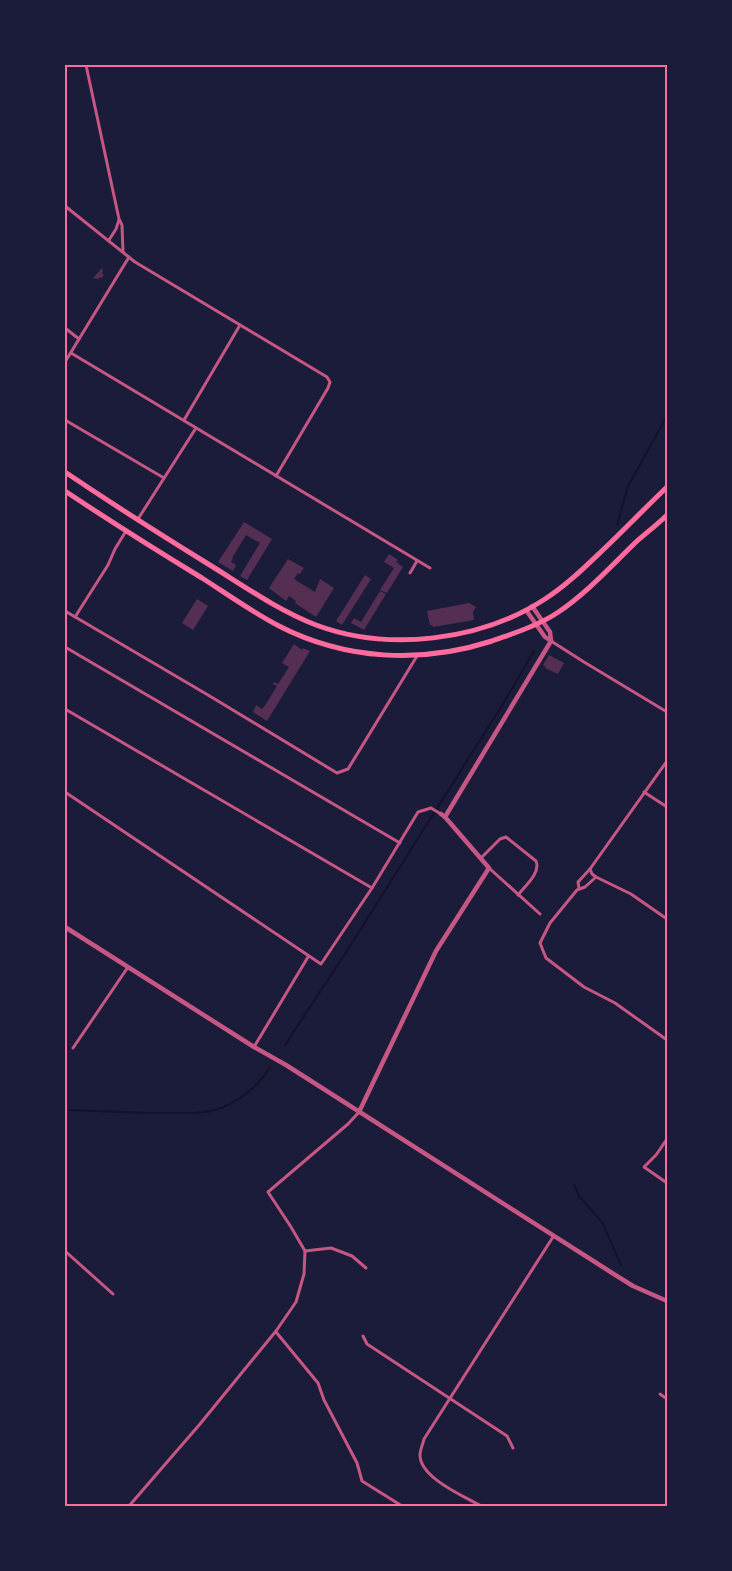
<svg xmlns="http://www.w3.org/2000/svg" width="732" height="1571" font-family="'Work Sans',sans-serif">
	<rect width="100%" height="100%" fill="#1b1b3a"/>
	<g fill="none" stroke-linecap="round" stroke-linejoin="round">
		<g stroke="#12122b" stroke-width="2">
			<polyline points="617,525 628,486 667,416"/>
			<polyline points="285,1045 350,946 501,707 534,651"/>
			<path d="M65,1110c36,0 71,4 107,3 16,0 33,1 49,-5 21,-8 37,-22 49,-41"/>
			<polyline points="574,1185 579,1196 602,1222 621,1265"/>
		</g>
	</g>
	<g fill="#542f53">
		<polygon points="102,268 103,272 102,274 104,275 102,278 100,277 98,279 93,278"/>
		<polygon points="244,522 272,539 247,580 240,576 260,543 246,535 232,558 233,558 231,562 236,565 233,571 218,562"/>
		<polygon points="389,554 398,560 396,562 403,567 387,593 380,590 394,568 384,562"/>
		<polygon points="288,559 304,568 300,574 298,573 294,579 315,592 320,579 334,588 316,617 295,603 296,601 289,596 286,601 269,588"/>
		<polygon points="365,575 371,579 342,625 336,621"/>
		<polygon points="380,591 386,594 364,630 351,623 354,618 361,622"/>
		<polygon points="197,599 208,606 193,630 182,623"/>
		<polygon points="469,603 476,607 473,612 474,620 433,627 432,625 430,625 427,611"/>
		<polygon points="294,644 302,650 303,648 310,651 267,721 253,712 256,705 262,709 266,704 277,686 273,684 274,682 278,684 289,667 282,663"/>
		<polygon points="549,655 564,663 558,674 545,668 546,667 543,665"/>
	</g>
	<g fill="none" stroke-linecap="round" stroke-linejoin="round">
		<g stroke="#c65784" stroke-width="3">
			<polyline points="86,65 119,219 122,225 123,252"/>
			<polyline points="65,206 135,262 327,377 330,382 328,388 276,476"/>
			<polyline points="109,240 116,229 119,220"/>
			<polyline points="65,328 79,339"/>
			<polyline points="71,353 430,568"/>
			<polyline points="65,362 129,257"/>
			<polyline points="65,420 164,478"/>
			<polyline points="184,420 240,325"/>
			<polyline points="138,519 196,428"/>
			<polyline points="410,573 417,561"/>
			<polyline points="65,611 208,695 337,773 348,769 417,656"/>
			<polyline points="75,617 108,565 115,549 126,531"/>
			<polyline points="551,641 584,662 667,712"/>
			<polyline points="65,647 400,843"/>
			<polyline points="65,709 372,888"/>
			<polyline points="65,792 321,964 372,888 418,812 431,808 441,814"/>
			<polyline points="644,792 667,807"/>
			<path d="M481,858l19,-19 6,-2 30,24c5,12 -11,25 -18,34"/>
			<polyline points="489,868 540,914"/>
			<polyline points="590,869 592,874 596,877 631,894 667,919"/>
			<polyline points="596,877 585,887 577,890 550,923 540,943 546,958 584,987 615,1003 667,1040"/>
			<polyline points="579,888 578,882 590,869 667,761"/>
			<polyline points="254,1047 308,957"/>
			<polyline points="73,1048 128,967"/>
			<polyline points="667,1139 656,1155 644,1167 667,1183"/>
			<polyline points="65,1251 113,1294"/>
			<polyline points="305,1251 331,1248 352,1256 366,1268"/>
			<polyline points="276,1332 318,1383 324,1400 357,1463 362,1481 402,1506"/>
			<polyline points="363,1336 367,1344 507,1436 513,1448"/>
			<polyline points="660,1394 667,1399"/>
			<polyline points="129,1506 200,1424 276,1331 296,1302 304,1274 305,1251 291,1227 268,1192 348,1124 359,1112"/>
			<path d="M481,1506c-17,-10 -61,-28 -61,-51 0,-5 3,-11 4,-16l129,-202"/>
		</g>
		<g stroke="#c65784" stroke-width="4.5">
			<polyline points="532,606 550,632 551,641"/>
			<polyline points="526,610 545,637 551,641"/>
			<polyline points="445,817 551,641"/>
			<polyline points="65,927 254,1047 286,1065 609,1271 633,1286 667,1301"/>
			<polyline points="359,1112 436,951 489,868 445,817 441,814"/>
		</g>
		<g stroke="#ff6b9d" stroke-width="5">
			<path d="M65,472c46,31 93,61 140,90 36,22 72,48 111,63 72,27 165,16 229,-26 22,-14 41,-33 60,-51 21,-20 41,-41 62,-61"/>
			<path d="M65,491c45,30 91,59 137,87 25,16 50,34 77,48 66,34 142,38 213,15 22,-8 45,-15 65,-28 30,-20 53,-46 79,-71 10,-9 21,-17 31,-27"/>
		</g>
	</g>
	<rect width="732" height="1571" fill="none" stroke="#1b1b3a" stroke-width="132"/>
	<rect x="66" y="66" width="600" height="1439" fill="none" stroke="#ff6b9d" stroke-width="2"/>
</svg>
